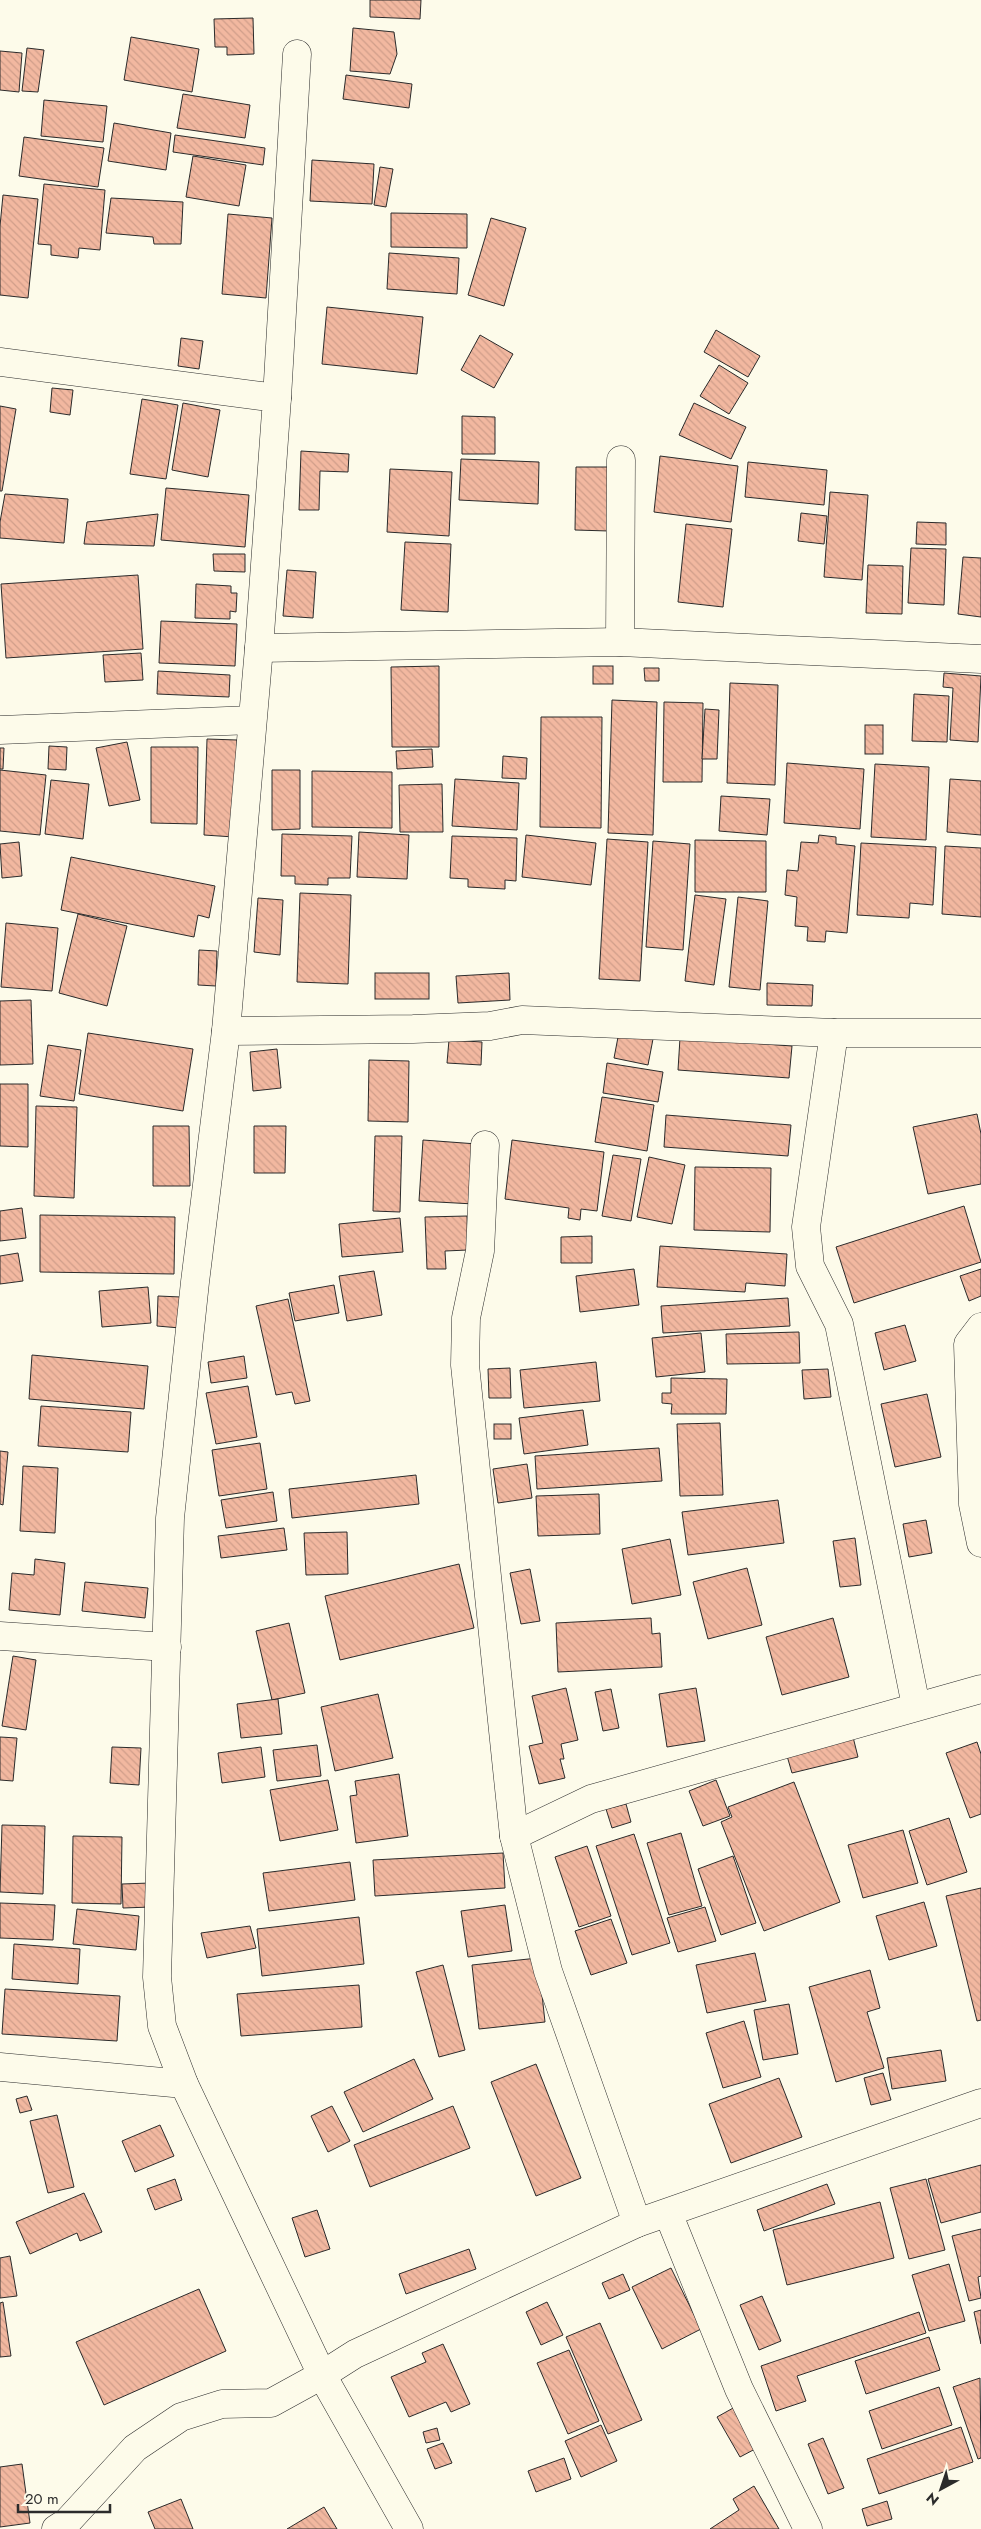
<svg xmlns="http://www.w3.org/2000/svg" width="981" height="2529" font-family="Jost,sans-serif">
	<defs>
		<pattern id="building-back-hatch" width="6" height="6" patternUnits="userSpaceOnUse" patternTransform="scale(1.25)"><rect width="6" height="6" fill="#f2b8a0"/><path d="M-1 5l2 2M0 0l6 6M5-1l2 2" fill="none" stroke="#d09e8a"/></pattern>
	</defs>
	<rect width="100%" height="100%" fill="#fdfbea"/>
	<g fill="url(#building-back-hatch)" stroke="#2b2b2b">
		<polygon points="370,0 421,0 420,19 370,17"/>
		<polygon points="253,18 254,54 227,55 227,47 215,47 214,19"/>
		<polygon points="353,28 394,32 397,54 390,74 350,71"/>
		<polygon points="131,37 199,49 192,92 124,80"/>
		<polygon points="27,48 44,50 38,92 22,91"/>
		<polygon points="0,51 22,53 19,92 0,90"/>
		<polygon points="346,75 412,84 409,108 343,99"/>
		<polygon points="183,94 250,105 245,138 177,128"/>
		<polygon points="44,100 107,106 103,142 41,136"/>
		<polygon points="114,123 171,133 166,170 108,161"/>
		<polygon points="175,135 265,148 263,165 173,152"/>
		<polygon points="24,137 104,148 98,187 19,176"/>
		<polygon points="193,156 246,165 239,206 186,197"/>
		<polygon points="312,160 374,164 372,204 310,201"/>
		<polygon points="380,167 393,169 386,207 374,205"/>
		<polygon points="44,184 105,190 100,250 79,248 78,258 51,255 51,245 38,244"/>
		<polygon points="3,195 38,199 28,298 0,295 0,226"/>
		<polygon points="111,198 183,202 181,244 154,244 153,237 106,233"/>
		<polygon points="391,213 467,214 467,248 391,247"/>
		<polygon points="228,214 272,218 266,298 222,294"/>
		<polygon points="491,218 526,228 504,306 468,295"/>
		<polygon points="389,253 459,258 457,294 387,289"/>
		<polygon points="327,307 423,317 417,374 322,364"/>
		<polygon points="716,330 760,356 748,377 704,352"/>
		<polygon points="480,335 513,354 494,388 461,370"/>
		<polygon points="181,338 203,341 199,369 178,366"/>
		<polygon points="719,365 748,383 729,414 700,396"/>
		<polygon points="52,388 73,390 70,415 50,412"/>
		<polygon points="142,399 178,405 166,479 130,474"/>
		<polygon points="183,403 220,410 208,477 172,470"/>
		<polygon points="694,403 746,427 731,459 679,435"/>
		<polygon points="0,406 16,409 2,491 0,491"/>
		<polygon points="462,416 495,417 495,454 462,454"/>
		<polygon points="301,451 349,454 348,472 320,471 319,510 299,510"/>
		<polygon points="660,456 738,466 731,522 654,512"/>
		<polygon points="461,459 539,462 538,504 459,500"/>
		<polygon points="748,462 827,470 824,505 745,497"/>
		<polygon points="576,467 610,467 609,531 575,530"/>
		<polygon points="390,469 452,472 449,536 387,532"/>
		<polygon points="166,488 249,495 245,547 161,540"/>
		<polygon points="830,492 868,495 862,580 824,577"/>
		<polygon points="5,494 68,499 64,543 0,538 0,522"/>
		<polygon points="801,513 827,516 824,544 798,541"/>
		<polygon points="158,514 154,546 84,544 87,522"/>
		<polygon points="917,522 946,523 946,545 916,544"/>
		<polygon points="686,524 732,529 723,607 678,602"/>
		<polygon points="405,542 451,544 448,612 401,610"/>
		<polygon points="911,548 946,549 944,605 908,603"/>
		<polygon points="213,554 245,554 245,572 214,571"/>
		<polygon points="963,557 981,558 981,617 958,614"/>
		<polygon points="868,565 903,566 902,614 866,613"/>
		<polygon points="287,570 316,572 313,618 283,616"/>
		<polygon points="138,575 143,649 6,658 1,584"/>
		<polygon points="196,584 231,586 231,593 237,593 236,612 230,611 230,619 195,618"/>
		<polygon points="161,621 237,624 235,666 159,663"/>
		<polygon points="141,653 143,680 105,682 103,655"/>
		<polygon points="439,666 439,747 392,747 391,667"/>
		<rect x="593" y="666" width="20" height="18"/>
		<polygon points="644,668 659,668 659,681 645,681"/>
		<polygon points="158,671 230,675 229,697 157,694"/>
		<polygon points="944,673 981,676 978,742 950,740 953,688 943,687"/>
		<polygon points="730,683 778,685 775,785 727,783"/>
		<polygon points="914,694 949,696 947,742 912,741"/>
		<polygon points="612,700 657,702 653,835 608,833"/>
		<polygon points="664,702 703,703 702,782 663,782"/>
		<polygon points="705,709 719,710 717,759 702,759"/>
		<polygon points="541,717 602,717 601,828 540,827"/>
		<rect x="865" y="725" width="18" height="29"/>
		<polygon points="207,739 237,740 234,837 204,835"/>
		<polygon points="127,742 140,800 109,806 96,748"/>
		<polygon points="49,746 67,747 66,770 48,769"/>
		<polygon points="151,747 198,747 197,824 151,823"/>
		<polygon points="0,748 4,748 3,769 0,769"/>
		<polygon points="432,749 433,767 397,769 396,751"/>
		<polygon points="503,756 527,758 526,779 502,778"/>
		<polygon points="787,763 864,769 860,829 784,823"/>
		<polygon points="875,764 929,767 926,840 871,837"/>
		<polygon points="0,770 46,775 40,835 0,831"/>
		<polygon points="272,770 300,770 300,829 272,830"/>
		<polygon points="312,771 392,772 392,828 312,827"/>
		<polygon points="455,779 519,783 517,830 452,826"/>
		<polygon points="950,779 981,781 981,835 947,832"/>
		<polygon points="51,780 89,784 83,839 45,834"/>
		<polygon points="442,784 443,832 400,832 399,785"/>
		<polygon points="721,796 770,799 767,835 719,831"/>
		<polygon points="359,832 409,835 407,879 357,877"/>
		<polygon points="282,834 352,836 350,878 328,878 328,885 295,884 295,876 281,876"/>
		<polygon points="526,835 596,843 591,885 522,877"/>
		<polygon points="819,835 836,837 836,844 855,846 847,933 826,931 825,942 807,941 808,927 795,926 797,897 785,895 787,870 798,871 801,842 818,843"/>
		<polygon points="452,836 517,838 516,881 505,880 505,889 468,887 468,879 450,878"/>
		<polygon points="607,839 648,842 640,981 599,979"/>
		<polygon points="695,840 766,841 766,892 695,892"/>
		<polygon points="653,841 690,844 683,950 646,947"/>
		<polygon points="19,842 22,876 2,878 0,844"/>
		<polygon points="861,843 936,847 933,905 910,903 909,918 857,915"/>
		<polygon points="945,846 981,848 981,917 942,914"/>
		<polygon points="71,857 215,886 209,918 198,915 194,937 61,910"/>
		<polygon points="300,893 351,895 348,984 297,982"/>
		<polygon points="695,895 726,899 714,985 685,981"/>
		<polygon points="738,897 768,901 760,990 729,987"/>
		<polygon points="258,898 283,900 280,955 254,952"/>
		<polygon points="78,914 127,926 107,1006 59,993"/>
		<polygon points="6,923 58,928 52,991 1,987"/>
		<polygon points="199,950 217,951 216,986 198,985"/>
		<rect x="375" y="973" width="54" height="26"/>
		<polygon points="509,973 510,1000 458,1003 456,976"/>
		<polygon points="767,983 813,985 812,1006 767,1005"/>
		<polygon points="31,1000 33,1064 0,1065 0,1001"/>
		<polygon points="619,1032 653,1039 648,1065 614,1058"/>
		<polygon points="88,1033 193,1049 183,1111 79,1094"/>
		<polygon points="680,1038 792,1046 789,1078 678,1070"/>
		<polygon points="449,1040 482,1042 481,1065 447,1063"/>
		<polygon points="48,1045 81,1050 74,1101 40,1096"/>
		<polygon points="277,1049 281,1088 253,1091 250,1052"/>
		<polygon points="369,1060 409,1061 408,1122 368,1121"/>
		<polygon points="607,1063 663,1072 658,1102 603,1093"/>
		<polygon points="0,1084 28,1084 28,1147 0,1146"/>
		<polygon points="602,1097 654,1105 647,1151 595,1142"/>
		<polygon points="36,1106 77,1107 74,1198 34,1196"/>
		<polygon points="977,1114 981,1134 981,1184 928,1194 913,1127"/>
		<polygon points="666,1115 791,1125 788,1156 664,1147"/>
		<polygon points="153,1126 189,1126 190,1186 153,1186"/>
		<polygon points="254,1126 286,1126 285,1173 254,1173"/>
		<polygon points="375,1136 402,1136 400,1212 373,1211"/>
		<polygon points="423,1140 477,1144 474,1204 419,1201"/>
		<polygon points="512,1140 604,1152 597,1211 581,1209 580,1220 568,1218 569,1208 505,1199"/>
		<polygon points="613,1155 641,1159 631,1221 602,1216"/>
		<polygon points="649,1157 685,1165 672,1224 637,1217"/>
		<polygon points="695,1167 771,1168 770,1232 694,1230"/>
		<polygon points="964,1206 981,1262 854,1303 836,1247"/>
		<polygon points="22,1208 26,1238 0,1241 0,1211"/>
		<polygon points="40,1215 175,1217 174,1274 40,1272"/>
		<polygon points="467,1216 468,1250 445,1251 446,1269 427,1269 425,1217"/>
		<polygon points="400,1218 403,1252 342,1257 339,1224"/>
		<polygon points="592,1236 592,1263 561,1263 561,1237"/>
		<polygon points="660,1246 787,1254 785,1286 746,1283 745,1292 657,1287"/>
		<polygon points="18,1253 23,1281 0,1284 0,1256"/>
		<polygon points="634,1269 639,1305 580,1312 576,1276"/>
		<polygon points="981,1269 981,1296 969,1301 960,1276"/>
		<polygon points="374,1271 382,1315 347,1321 339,1276"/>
		<polygon points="334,1285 339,1313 295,1321 289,1293"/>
		<polygon points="148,1287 151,1323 102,1327 99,1291"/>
		<polygon points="158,1296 181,1297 180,1328 157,1326"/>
		<polygon points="788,1298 790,1326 663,1333 661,1306"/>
		<polygon points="288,1299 310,1401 295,1404 292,1392 276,1395 256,1306"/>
		<polygon points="905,1325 916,1361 884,1370 875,1333"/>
		<polygon points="799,1332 800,1363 727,1364 726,1334"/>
		<polygon points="701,1333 705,1372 656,1377 652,1338"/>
		<polygon points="32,1355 148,1366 144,1409 29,1399"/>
		<polygon points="244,1356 247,1378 211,1383 208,1362"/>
		<polygon points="596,1362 600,1401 524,1408 520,1370"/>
		<polygon points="510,1368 511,1398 489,1398 488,1369"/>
		<polygon points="828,1369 831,1397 804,1399 802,1370"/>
		<polygon points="671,1378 727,1379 726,1414 671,1414 672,1404 662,1403 662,1393 671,1393"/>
		<polygon points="248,1386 257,1437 216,1444 206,1393"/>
		<polygon points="927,1394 941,1457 895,1467 881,1404"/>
		<polygon points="41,1406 131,1412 128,1452 38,1446"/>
		<polygon points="583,1410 588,1445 524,1454 519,1418"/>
		<polygon points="720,1423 723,1495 680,1496 677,1424"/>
		<rect x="494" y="1424" width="17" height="15"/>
		<polygon points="260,1443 267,1489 219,1496 212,1450"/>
		<polygon points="659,1448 662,1481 537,1489 535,1456"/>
		<polygon points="0,1451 8,1452 3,1505 0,1504"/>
		<polygon points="527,1464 532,1498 498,1503 493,1469"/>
		<polygon points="23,1466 58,1468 55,1533 20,1531"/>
		<polygon points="416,1475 419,1504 292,1518 289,1489"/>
		<polygon points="273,1492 277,1521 226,1528 221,1500"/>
		<polygon points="599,1494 600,1534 538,1536 536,1496"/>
		<polygon points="778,1500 784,1543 688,1555 682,1512"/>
		<polygon points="926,1520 932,1553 909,1557 903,1524"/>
		<polygon points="284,1528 287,1550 221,1558 218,1536"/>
		<polygon points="347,1532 348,1574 306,1575 304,1533"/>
		<polygon points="855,1538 861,1585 840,1587 833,1541"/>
		<polygon points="670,1539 681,1595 632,1604 622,1549"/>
		<polygon points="35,1559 65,1563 60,1615 9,1610 12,1573 34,1575"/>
		<polygon points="459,1564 474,1628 340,1660 325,1596"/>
		<polygon points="747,1568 762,1625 708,1639 693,1582"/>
		<polygon points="530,1569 540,1621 521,1624 510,1573"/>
		<polygon points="85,1582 148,1588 145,1618 82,1611"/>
		<polygon points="651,1618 652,1634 660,1633 662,1667 558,1672 556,1623"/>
		<polygon points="833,1618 849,1677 782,1695 766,1637"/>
		<polygon points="289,1623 305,1693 272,1700 256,1631"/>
		<polygon points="13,1656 36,1660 26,1730 2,1726"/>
		<polygon points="566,1688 578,1740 561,1744 564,1759 560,1759 565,1778 539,1784 529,1746 543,1743 532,1696"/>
		<polygon points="696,1688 705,1741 667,1747 659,1694"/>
		<polygon points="611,1689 619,1728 603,1731 595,1692"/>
		<polygon points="378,1694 393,1758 335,1771 321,1707"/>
		<polygon points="278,1699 282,1734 241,1738 237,1704"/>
		<polygon points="852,1733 858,1757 792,1773 785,1749"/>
		<polygon points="0,1737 17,1738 13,1781 0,1780"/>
		<polygon points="977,1742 981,1754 981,1814 970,1818 946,1753"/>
		<polygon points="317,1745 321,1776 277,1781 273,1750"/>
		<polygon points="112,1747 141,1748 139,1785 110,1783"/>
		<polygon points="261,1747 265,1777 222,1783 218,1753"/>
		<polygon points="399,1774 408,1836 356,1843 350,1796 357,1795 355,1781"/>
		<polygon points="328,1780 338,1830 280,1841 270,1790"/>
		<polygon points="716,1780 730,1816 703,1826 689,1791"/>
		<polygon points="794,1782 840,1902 764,1931 721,1822 732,1817 728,1807"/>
		<polygon points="626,1804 631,1822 612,1828 606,1809"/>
		<polygon points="949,1818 967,1872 927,1885 909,1831"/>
		<polygon points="2,1825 45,1826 43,1894 0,1892"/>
		<polygon points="903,1830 918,1883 863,1898 848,1845"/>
		<polygon points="681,1833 702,1906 669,1915 647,1843"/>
		<polygon points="634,1834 670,1943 632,1955 596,1846"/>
		<polygon points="73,1836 122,1837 121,1904 72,1903"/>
		<polygon points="587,1846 611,1916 579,1927 555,1857"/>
		<polygon points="503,1853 505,1888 375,1896 373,1860"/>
		<polygon points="733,1856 756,1923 721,1935 698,1869"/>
		<polygon points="350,1862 355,1900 269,1911 263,1873"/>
		<polygon points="150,1883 151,1907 123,1908 122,1884"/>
		<polygon points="981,1888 981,2020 977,2021 946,1896"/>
		<polygon points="924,1902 937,1946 889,1960 876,1916"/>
		<polygon points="0,1903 55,1905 53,1940 0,1938"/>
		<polygon points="505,1905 512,1951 468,1957 461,1911"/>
		<polygon points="705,1907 716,1941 678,1952 667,1918"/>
		<polygon points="77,1909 139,1916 136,1950 73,1944"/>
		<polygon points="359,1917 364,1964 262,1976 257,1929"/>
		<polygon points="611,1919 627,1963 591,1975 575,1931"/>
		<polygon points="250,1926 256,1948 207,1958 201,1933"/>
		<polygon points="14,1944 80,1949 78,1984 12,1979"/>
		<polygon points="755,1953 766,2001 707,2013 696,1965"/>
		<polygon points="538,1958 545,2022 479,2029 472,1965"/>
		<polygon points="443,1965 465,2050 439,2057 416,1972"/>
		<polygon points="870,1970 880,2008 867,2012 884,2068 836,2082 809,1987"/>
		<polygon points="359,1985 362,2027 241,2036 237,1994"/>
		<polygon points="5,1989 120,1996 117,2041 2,2034"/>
		<polygon points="789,2004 798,2054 763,2060 754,2010"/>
		<polygon points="744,2021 761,2077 723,2088 706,2033"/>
		<polygon points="941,2050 946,2081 892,2089 887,2058"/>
		<polygon points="414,2059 433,2099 363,2132 344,2092"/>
		<polygon points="536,2064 581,2178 536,2196 491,2082"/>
		<polygon points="883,2073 891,2100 871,2105 864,2078"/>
		<polygon points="779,2078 802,2137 731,2163 709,2104"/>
		<polygon points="27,2096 32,2110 20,2113 16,2099"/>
		<polygon points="332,2106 350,2141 328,2152 311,2116"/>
		<polygon points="453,2106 470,2148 370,2187 354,2145"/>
		<polygon points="57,2115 74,2187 48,2193 30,2121"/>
		<polygon points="160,2125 174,2156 135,2172 122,2141"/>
		<polygon points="981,2165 981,2212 941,2223 928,2179"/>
		<polygon points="175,2179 182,2200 155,2210 147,2189"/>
		<polygon points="926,2179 945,2250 909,2259 890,2188"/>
		<polygon points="827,2184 835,2204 764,2231 757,2210"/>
		<polygon points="84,2193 102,2232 80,2241 77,2233 30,2254 16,2222"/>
		<polygon points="880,2202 894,2258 787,2285 773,2230"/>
		<polygon points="317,2210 330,2249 305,2257 292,2218"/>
		<polygon points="981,2229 981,2276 978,2277 981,2298 969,2301 952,2236"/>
		<polygon points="469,2249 476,2269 406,2294 399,2274"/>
		<polygon points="10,2256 17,2296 0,2298 0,2258"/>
		<polygon points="949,2264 965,2321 929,2331 912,2275"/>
		<polygon points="671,2268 701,2329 662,2349 632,2287"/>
		<polygon points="623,2274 630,2290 609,2299 602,2283"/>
		<polygon points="199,2289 226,2351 104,2405 76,2342"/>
		<polygon points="762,2296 781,2341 759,2350 740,2305"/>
		<polygon points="3,2302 11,2356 0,2357 0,2303"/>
		<polygon points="547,2302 563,2335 541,2345 526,2312"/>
		<polygon points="981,2310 981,2344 974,2312"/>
		<polygon points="919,2312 926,2333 797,2376 806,2401 776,2411 761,2366"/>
		<polygon points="600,2323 642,2420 608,2434 566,2337"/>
		<polygon points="929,2337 940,2370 866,2394 855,2361"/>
		<polygon points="443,2344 470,2404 451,2412 446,2402 409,2417 391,2377 426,2362 422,2353"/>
		<polygon points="569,2350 599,2421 568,2434 537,2363"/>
		<polygon points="980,2378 981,2458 978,2459 953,2387"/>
		<polygon points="939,2387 952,2425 882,2449 869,2411"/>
		<polygon points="735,2407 757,2448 740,2457 717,2417"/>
		<polygon points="601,2425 617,2461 581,2477 565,2441"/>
		<polygon points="961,2427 973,2462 879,2494 867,2459"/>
		<polygon points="437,2428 440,2440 426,2443 423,2432"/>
		<polygon points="823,2438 844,2488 828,2494 808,2444"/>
		<polygon points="443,2443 452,2463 435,2469 427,2449"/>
		<polygon points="564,2458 571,2479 536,2492 528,2471"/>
		<polygon points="22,2464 30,2523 0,2527 0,2467"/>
		<polygon points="754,2486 779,2529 710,2529 739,2510 733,2499"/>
		<polygon points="181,2499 193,2529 155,2529 148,2512"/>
		<polygon points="887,2501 892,2519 867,2526 862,2509"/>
		<polygon points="324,2507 337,2529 287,2529"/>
	</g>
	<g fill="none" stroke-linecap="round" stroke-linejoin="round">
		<defs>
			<g id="minor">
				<polyline points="0,362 277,398 259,648 226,1031 195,1282 170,1518 157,1977 162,2026 184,2084 322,2375 409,2529"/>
				<polyline points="277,398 297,54"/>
				<polyline points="620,642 621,460"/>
				<polyline points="259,648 620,642 981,659"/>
				<polyline points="0,730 252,720"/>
				<polyline points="226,1031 413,1029 490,1026 522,1020 834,1033 981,1033"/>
				<polyline points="834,1033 806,1227 810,1266 839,1324 916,1706"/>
				<polyline points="485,1145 480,1251 466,1318 465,1365 514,1836 548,1971 637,2223"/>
				<polyline points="981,1327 968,1344 973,1504 981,1543"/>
				<polyline points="0,1636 167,1647"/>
				<polyline points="514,1836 591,1799 981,1689"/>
				<polyline points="0,2067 184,2084"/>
				<polyline points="668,2213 739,2389 808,2529"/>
				<polyline points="56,2529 67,2522 135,2448 181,2417 222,2404 271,2403 322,2375 355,2354 637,2223 981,2103"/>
			</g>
		</defs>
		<use href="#minor" stroke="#2b2b2b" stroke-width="29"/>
		<use href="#minor" stroke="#fdfbea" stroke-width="28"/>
	</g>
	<g transform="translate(941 2489) rotate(220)" stroke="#fdfbea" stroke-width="4" paint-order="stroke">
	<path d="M0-4L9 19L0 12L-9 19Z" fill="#2b2b2b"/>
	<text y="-8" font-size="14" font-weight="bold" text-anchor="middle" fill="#2b2b2b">N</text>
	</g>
	<path d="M18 2504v8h92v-8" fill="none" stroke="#2b2b2b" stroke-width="2.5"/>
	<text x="25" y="2504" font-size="15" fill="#2b2b2b" stroke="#fdfbea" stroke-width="4" paint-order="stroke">20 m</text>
</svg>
